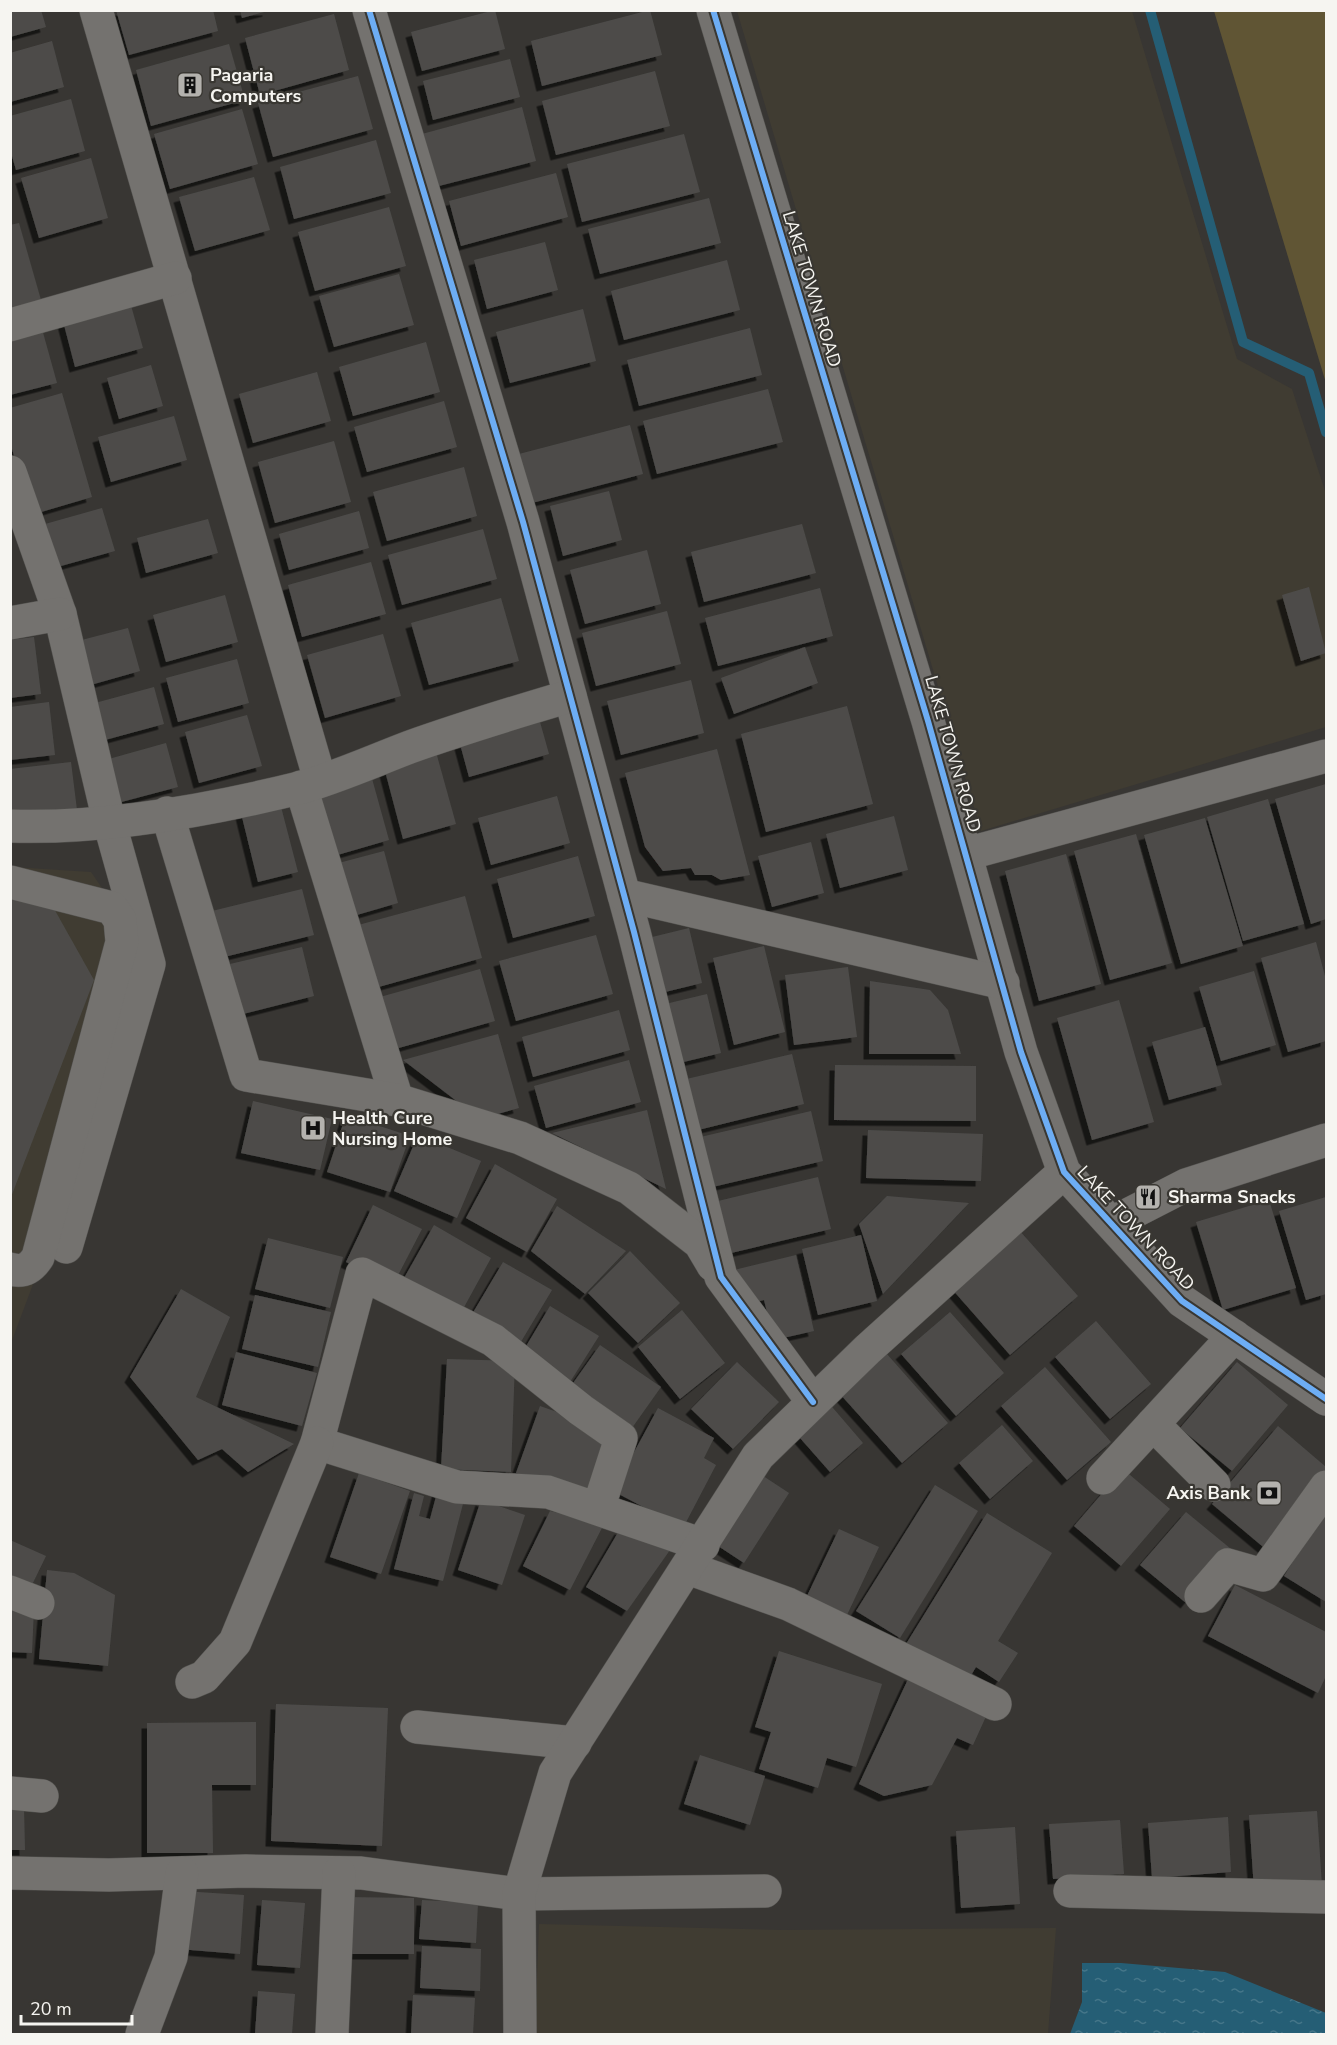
<svg xmlns="http://www.w3.org/2000/svg" width="1337" height="2045" font-family="'Nunito Sans',sans-serif">
	<defs>
		<pattern id="water-ripples" width="26" height="14" patternUnits="userSpaceOnUse" patternTransform="scale(1.5)"><rect width="26" height="14" fill="#255e75"/><path d="M2 4q2-2 4 0t4 0M15 11q2-2 4 0t4 0" fill="none" stroke="#457689"/></pattern>
		<filter id="shadow"><feDropShadow dx="-5.5" dy="5.5" stdDeviation="0" flood-color="#0009"/></filter>
	</defs>
	<rect width="100%" height="100%" fill="#383633"/>
	<g fill="#403c32">
		<polygon points="737,11 1132,11 1237,359 1292,389 1326,494 1326,727 981,831"/>
		<polygon points="12,867 91,872 153,963 11,1343"/>
		<polygon points="539,1924 782,1930 1056,1928 1048,2034 535,2034"/>
	</g>
	<polygon fill="#605534" points="1214,11 1326,11 1326,383"/>
	<polygon fill="url(#water-ripples)" points="1082,1963 1121,1963 1225,1972 1326,2013 1326,2034 1070,2034 1082,2002"/>
	<g fill="none" stroke-linecap="round" stroke-linejoin="round">
		<polyline stroke="#255e75" stroke-width="10" points="1150,10 1243,342 1309,373 1326,432"/>
	</g>
	<g fill="#4d4c4a" filter="url(#shadow)">
		<polygon points="10,10 41,10 46,27 10,37"/>
		<polygon points="116,10 213,10 218,31 129,55"/>
		<polygon points="240,10 268,10 268,11 242,18"/>
		<polygon points="495,10 505,49 422,71 411,32"/>
		<polygon points="650,10 662,55 542,86 531,41"/>
		<polygon points="334,14 349,70 260,95 245,38"/>
		<polygon points="52,41 64,87 10,102 10,53"/>
		<polygon points="229,44 245,100 151,126 136,70"/>
		<polygon points="510,59 520,97 433,120 423,81"/>
		<polygon points="655,71 670,126 556,155 542,101"/>
		<polygon points="358,76 373,129 273,157 258,103"/>
		<polygon points="71,99 85,151 16,170 10,149 10,116"/>
		<polygon points="522,107 536,161 435,187 422,134"/>
		<polygon points="242,109 258,164 170,189 154,134"/>
		<polygon points="684,134 700,192 582,222 567,164"/>
		<polygon points="376,140 391,193 294,219 280,167"/>
		<polygon points="91,158 108,218 39,238 21,178"/>
		<polygon points="556,173 568,217 461,246 449,201"/>
		<polygon points="254,177 270,230 195,251 179,197"/>
		<polygon points="709,198 721,243 600,274 588,229"/>
		<polygon points="389,207 406,266 315,291 298,232"/>
		<polygon points="19,223 41,300 10,309 10,225"/>
		<polygon points="545,242 558,290 487,309 474,260"/>
		<polygon points="727,260 740,310 624,340 611,291"/>
		<polygon points="399,274 414,325 334,347 319,296"/>
		<polygon points="130,302 143,348 75,367 63,321"/>
		<polygon points="583,309 596,361 510,383 496,332"/>
		<polygon points="750,328 762,375 639,406 627,360"/>
		<polygon points="42,329 57,383 10,395 10,338"/>
		<polygon points="426,342 440,392 353,416 339,367"/>
		<polygon points="151,365 163,406 119,419 107,378"/>
		<polygon points="317,372 331,421 253,443 239,394"/>
		<polygon points="768,389 783,442 657,474 643,421"/>
		<polygon points="62,393 92,497 31,515 10,442 10,408"/>
		<polygon points="444,401 457,447 367,472 354,427"/>
		<polygon points="174,416 187,460 111,482 98,437"/>
		<polygon points="630,425 643,474 532,503 519,454"/>
		<polygon points="334,441 351,502 275,523 258,462"/>
		<polygon points="464,467 477,516 387,541 373,492"/>
		<polygon points="609,491 622,540 563,556 550,506"/>
		<polygon points="102,508 115,551 50,569 38,526"/>
		<polygon points="359,511 369,548 289,570 279,534"/>
		<polygon points="208,519 218,553 146,573 137,538"/>
		<polygon points="802,524 816,573 704,602 691,552"/>
		<polygon points="483,529 497,579 402,605 388,555"/>
		<polygon points="647,550 661,604 585,624 570,570"/>
		<polygon points="371,562 386,614 302,637 288,585"/>
		<polygon points="1309,587 1326,653 1301,661 1282,595"/>
		<polygon points="820,588 833,636 718,666 705,618"/>
		<polygon points="225,595 238,642 166,662 153,615"/>
		<polygon points="501,598 519,661 429,685 411,623"/>
		<polygon points="667,611 681,664 596,686 582,633"/>
		<polygon points="128,628 140,671 87,686 74,642"/>
		<polygon points="383,634 401,696 325,718 307,655"/>
		<polygon points="34,637 41,694 10,698 10,640"/>
		<polygon points="805,647 818,683 734,714 721,678"/>
		<polygon points="237,659 249,703 178,722 166,678"/>
		<polygon points="691,680 704,733 621,755 607,701"/>
		<polygon points="154,687 164,724 94,743 84,706"/>
		<polygon points="49,702 55,755 10,760 10,707"/>
		<polygon points="847,706 873,804 766,832 741,734"/>
		<polygon points="247,715 262,766 199,783 185,732"/>
		<polygon points="540,722 549,754 469,777 460,744"/>
		<polygon points="166,743 178,787 110,805 98,762"/>
		<polygon points="717,749 750,875 721,880 712,875 695,875 691,868 663,871 645,847 625,773"/>
		<polygon points="436,752 456,824 403,839 384,767"/>
		<polygon points="71,762 77,810 10,818 10,769"/>
		<polygon points="371,775 389,840 334,856 315,790"/>
		<polygon points="1326,784 1326,919 1311,924 1275,799"/>
		<polygon points="557,796 570,843 491,865 478,818"/>
		<polygon points="1268,799 1304,924 1243,941 1207,817"/>
		<polygon points="280,803 298,872 258,882 241,813"/>
		<polygon points="894,816 908,870 840,888 826,834"/>
		<polygon points="1205,818 1243,946 1181,964 1144,835"/>
		<polygon points="1136,834 1172,963 1110,980 1074,851"/>
		<polygon points="811,842 824,893 772,907 758,856"/>
		<polygon points="384,851 398,903 350,917 335,864"/>
		<polygon points="1066,854 1101,984 1039,1001 1005,871"/>
		<polygon points="578,856 595,916 513,938 497,879"/>
		<polygon points="302,889 314,935 220,958 208,912"/>
		<polygon points="10,894 48,898 94,980 11,1197"/>
		<polygon points="465,896 482,958 368,990 351,927"/>
		<polygon points="689,928 702,983 657,994 644,939"/>
		<polygon points="596,935 613,994 516,1021 499,961"/>
		<polygon points="1316,942 1326,980 1326,1041 1288,1052 1261,958"/>
		<polygon points="764,946 785,1032 734,1045 713,958"/>
		<polygon points="302,947 314,996 243,1014 230,964"/>
		<polygon points="848,967 857,1037 794,1045 785,975"/>
		<polygon points="480,969 495,1021 388,1051 373,999"/>
		<polygon points="1254,971 1276,1045 1221,1061 1199,987"/>
		<polygon points="870,981 930,990 948,1010 961,1054 869,1054"/>
		<polygon points="707,994 721,1053 671,1065 657,1006"/>
		<polygon points="1119,1000 1154,1122 1092,1140 1057,1018"/>
		<polygon points="619,1010 630,1050 533,1077 522,1037"/>
		<polygon points="1205,1027 1222,1085 1169,1100 1152,1042"/>
		<polygon points="498,1034 519,1108 480,1119 403,1060"/>
		<polygon points="792,1054 804,1104 686,1133 674,1082"/>
		<polygon points="629,1060 641,1102 546,1128 534,1086"/>
		<polygon points="835,1065 976,1066 976,1121 834,1120"/>
		<polygon points="253,1101 332,1119 320,1170 241,1153"/>
		<polygon points="647,1110 666,1189 552,1133"/>
		<polygon points="811,1111 823,1161 704,1189 692,1139"/>
		<polygon points="346,1115 410,1136 390,1192 327,1172"/>
		<polygon points="868,1130 983,1134 981,1181 866,1178"/>
		<polygon points="418,1135 481,1161 457,1218 394,1191"/>
		<polygon points="495,1164 557,1199 527,1252 466,1218"/>
		<polygon points="818,1177 831,1229 727,1254 714,1202"/>
		<polygon points="887,1196 969,1203 883,1294 859,1224"/>
		<polygon points="1326,1197 1326,1294 1306,1300 1279,1211"/>
		<polygon points="1269,1200 1296,1288 1223,1310 1196,1222"/>
		<polygon points="373,1205 422,1229 393,1285 346,1262"/>
		<polygon points="557,1206 626,1251 585,1294 531,1251"/>
		<polygon points="434,1225 491,1258 457,1320 399,1287"/>
		<polygon points="1018,1229 1078,1296 1010,1355 951,1288"/>
		<polygon points="861,1235 877,1301 818,1315 802,1249"/>
		<polygon points="268,1238 343,1257 330,1308 255,1289"/>
		<polygon points="630,1251 680,1303 638,1343 588,1293"/>
		<polygon points="796,1255 814,1331 774,1340 764,1300 743,1305 734,1270"/>
		<polygon points="503,1262 552,1290 516,1350 468,1321"/>
		<polygon points="181,1289 230,1317 196,1397 294,1444 248,1472 222,1449 198,1460 130,1377"/>
		<polygon points="255,1295 331,1312 318,1367 242,1349"/>
		<polygon points="550,1306 599,1336 570,1382 522,1353"/>
		<polygon points="682,1310 725,1363 680,1399 638,1347"/>
		<polygon points="950,1312 1004,1373 956,1416 901,1354"/>
		<polygon points="1096,1321 1151,1384 1110,1419 1055,1357"/>
		<polygon points="600,1345 661,1387 627,1435 566,1393"/>
		<polygon points="236,1352 317,1373 302,1426 222,1405"/>
		<polygon points="886,1353 948,1423 902,1463 840,1394"/>
		<polygon points="447,1359 515,1361 511,1472 441,1469"/>
		<polygon points="737,1362 779,1402 733,1449 691,1409"/>
		<polygon points="1237,1362 1288,1405 1232,1471 1180,1428"/>
		<polygon points="1045,1367 1111,1442 1067,1480 1001,1406"/>
		<polygon points="827,1401 863,1443 830,1472 793,1430"/>
		<polygon points="540,1406 611,1431 587,1498 516,1473"/>
		<polygon points="658,1408 714,1438 704,1458 716,1465 683,1528 613,1491"/>
		<polygon points="1002,1425 1033,1461 990,1499 959,1463"/>
		<polygon points="1278,1426 1326,1467 1326,1482 1268,1551 1212,1504"/>
		<polygon points="1123,1469 1170,1509 1121,1566 1074,1526"/>
		<polygon points="757,1472 789,1493 744,1563 712,1542"/>
		<polygon points="359,1473 410,1491 381,1574 330,1557"/>
		<polygon points="935,1485 978,1511 900,1638 856,1611"/>
		<polygon points="438,1489 465,1496 443,1581 394,1569 414,1493 424,1496 419,1516 430,1519"/>
		<polygon points="481,1500 525,1515 502,1585 458,1570"/>
		<polygon points="1326,1508 1326,1602 1284,1576"/>
		<polygon points="550,1511 604,1524 570,1590 523,1566"/>
		<polygon points="1186,1512 1231,1549 1186,1603 1140,1565"/>
		<polygon points="987,1513 1052,1553 998,1641 1018,1653 999,1682 976,1667 967,1682 906,1644"/>
		<polygon points="620,1529 670,1550 627,1611 586,1587"/>
		<polygon points="839,1529 879,1547 846,1617 806,1598"/>
		<polygon points="10,1540 46,1556 29,1591 10,1582"/>
		<polygon points="47,1570 74,1573 115,1595 108,1666 39,1659"/>
		<polygon points="1235,1585 1326,1632 1326,1676 1318,1693 1208,1636"/>
		<polygon points="10,1606 34,1607 32,1653 10,1652"/>
		<polygon points="779,1651 882,1684 856,1767 827,1758 818,1788 759,1769 771,1732 755,1727"/>
		<polygon points="910,1675 988,1712 973,1745 957,1738 932,1785 884,1796 859,1784"/>
		<polygon points="276,1704 388,1708 382,1846 271,1841"/>
		<polygon points="256,1722 256,1785 212,1785 213,1853 147,1853 147,1723"/>
		<polygon points="700,1755 765,1776 750,1825 684,1804"/>
		<polygon points="10,1808 24,1808 25,1850 10,1850"/>
		<polygon points="1317,1811 1322,1886 1254,1890 1249,1815"/>
		<polygon points="1228,1817 1231,1872 1152,1878 1148,1823"/>
		<polygon points="1120,1820 1124,1874 1053,1879 1049,1824"/>
		<polygon points="1015,1827 1020,1904 961,1908 956,1831"/>
		<polygon points="182,1891 244,1895 240,1954 178,1949"/>
		<polygon points="343,1897 414,1898 414,1954 343,1954"/>
		<polygon points="262,1900 305,1903 300,1968 257,1965"/>
		<polygon points="422,1900 478,1903 476,1943 419,1939"/>
		<polygon points="422,1946 481,1949 480,1991 420,1988"/>
		<polygon points="258,1991 295,1994 292,2034 255,2034"/>
		<polygon points="413,1995 475,1998 473,2034 411,2034"/>
	</g>
	<g fill="none" stroke-linecap="round" stroke-linejoin="round">
		<defs>
			<g id="minor">
				<polyline points="96,10 320,780"/>
				<polyline points="369,10 523,522 634,932 721,1277 813,1402"/>
				<polyline points="713,10 928,721 1021,1052 1064,1172 1182,1301 1326,1399"/>
				<polyline points="10,325 175,278"/>
				<polyline points="10,472 60,614 109,821 149,964 66,1247"/>
				<polyline points="10,623 60,614"/>
				<polyline points="301,787 397,1100"/>
				<polyline points="167,813 246,1075 397,1100 520,1138 629,1188 700,1243 713,1265"/>
				<path d="M10,826c92,3 200,-16 289,-38 37,-10 74,-27 111,-41 53,-19 106,-35 160,-51"/>
				<polyline points="966,854 1326,756"/>
				<path d="M10,882l102,26 8,12 2,22 -84,315c-7,11 -14,16 -28,12"/>
				<polyline points="624,895 1003,983"/>
				<polyline points="1112,1223 1186,1185 1326,1140"/>
				<polyline points="1153,1424 1214,1485"/>
				<polyline points="1103,1478 1234,1336"/>
				<polyline points="598,1509 621,1438 581,1410 493,1340 362,1274 317,1443 457,1487 548,1492 703,1545"/>
				<polyline points="688,1568 788,1604 995,1704"/>
				<polyline points="10,1592 38,1603"/>
				<polyline points="1201,1596 1228,1565 1263,1575 1326,1487"/>
				<polyline points="192,1682 204,1677 235,1642 317,1443"/>
				<polyline points="417,1727 575,1743"/>
				<polyline points="10,1793 42,1796"/>
				<polyline points="10,1873 109,1875 246,1871 361,1873 519,1894 765,1891"/>
				<polyline points="1070,1891 1326,1897"/>
				<polyline points="142,2034 171,1957 182,1873"/>
				<polyline points="332,2034 339,1873"/>
				<polyline points="520,2034 519,1894 555,1773 758,1456 868,1349 1064,1172"/>
			</g>
		</defs>
		<use href="#minor" stroke="#53524f" stroke-width="34"/>
		<use href="#minor" stroke="#74726f" stroke-width="33"/>
		<defs>
			<g id="cycleway">
				<polyline points="369,10 523,522 634,932 721,1277 813,1402"/>
				<polyline points="713,10 928,721 1021,1052 1064,1172 1182,1301 1326,1399"/>
			</g>
		</defs>
		<use href="#cycleway" stroke="#393732" stroke-width="10"/>
		<use href="#cycleway" stroke="#6dadf4" stroke-width="6"/>
	</g>
	<defs>
		<symbol id="building-square" viewBox="-11 -11 22 22"><rect x="-9" y="-9" width="18" height="18" rx="4" fill="#b4b2ae" stroke="#393732"/><path d="M-4-6H4V6H1V3H-1V6H-4ZM-2.5-4.3h1.7v1.8h-1.7ZM.8-4.3h1.7v1.8H.8ZM-2.5-1h1.7V.8h-1.7ZM.8-1h1.7V.8H.8Z" fill="#111"/></symbol>
		<symbol id="hospital-square" viewBox="-11 -11 22 22"><rect x="-9" y="-9" width="18" height="18" rx="4" fill="#b4b2ae" stroke="#393732"/><path d="M-5-5h3v3.5h4V-5h3V5h-3V1.5h-4V5h-3Z" fill="#111"/></symbol>
		<symbol id="restaurant-square" viewBox="-11 -11 22 22"><rect x="-9" y="-9" width="18" height="18" rx="4" fill="#b4b2ae" stroke="#393732"/><path d="M-5-6h1v4h1v-4h1v4h1v-4h1v5L-1.5 .5V6h-2V.5L-5-1ZM5-6V6H3V1.5H1.5Q1.5-4 5-6Z" fill="#111"/></symbol>
		<symbol id="bank-square" viewBox="-11 -11 22 22"><rect x="-9" y="-9" width="18" height="18" rx="4" fill="#b4b2ae" stroke="#393732"/><path d="M-6-4H6V4H-6ZM0-2.3a2.3 2.3 0 1 0 0 4.6a2.3 2.3 0 1 0 0-4.6Z" fill="#111"/></symbol>
	</defs>
	<g fill-rule="evenodd">
		<use href="#building-square" x="175" y="70" width="30" height="30"/>
		<use href="#hospital-square" x="298" y="1113" width="30" height="30"/>
		<use href="#restaurant-square" x="1133" y="1182" width="30" height="30"/>
		<use href="#bank-square" x="1254" y="1478" width="30" height="30"/>
	</g>
	<g text-anchor="middle" dominant-baseline="central" stroke-width="4.5" stroke-linejoin="round" paint-order="stroke">
		<g font-size="18" font-weight="bold" fill="#f6f5f1" stroke="#393732" text-anchor="start">
			<text x="210" y="75">Pagaria<tspan x="210" dy="21">Computers</tspan></text>
			<text x="332" y="1118">Health Cure<tspan x="332" dy="21">Nursing Home</tspan></text>
			<text x="1168" y="1197">Sharma Snacks</text>
			<text x="1250" y="1493" text-anchor="end">Axis Bank</text>
		</g>
		<g font-size="18" fill="#f6f5f1" stroke="#393732">
			<text transform="translate(812 289) rotate(73)">LAKE TOWN ROAD</text>
			<text transform="translate(953 754) rotate(74)">LAKE TOWN ROAD</text>
			<text transform="translate(1136 1228) rotate(47)">LAKE TOWN ROAD</text>
		</g>
	</g>
	<rect width="1337" height="2045" fill="none" stroke="#f6f5f1" stroke-width="24"/>
	<path d="M21 2015v9h111v-9" fill="none" stroke="#f6f5f1" stroke-width="3"/>
	<text x="30" y="2015" font-size="18" fill="#f6f5f1" stroke="#393732" stroke-width="4.5" paint-order="stroke">20 m</text>
</svg>
